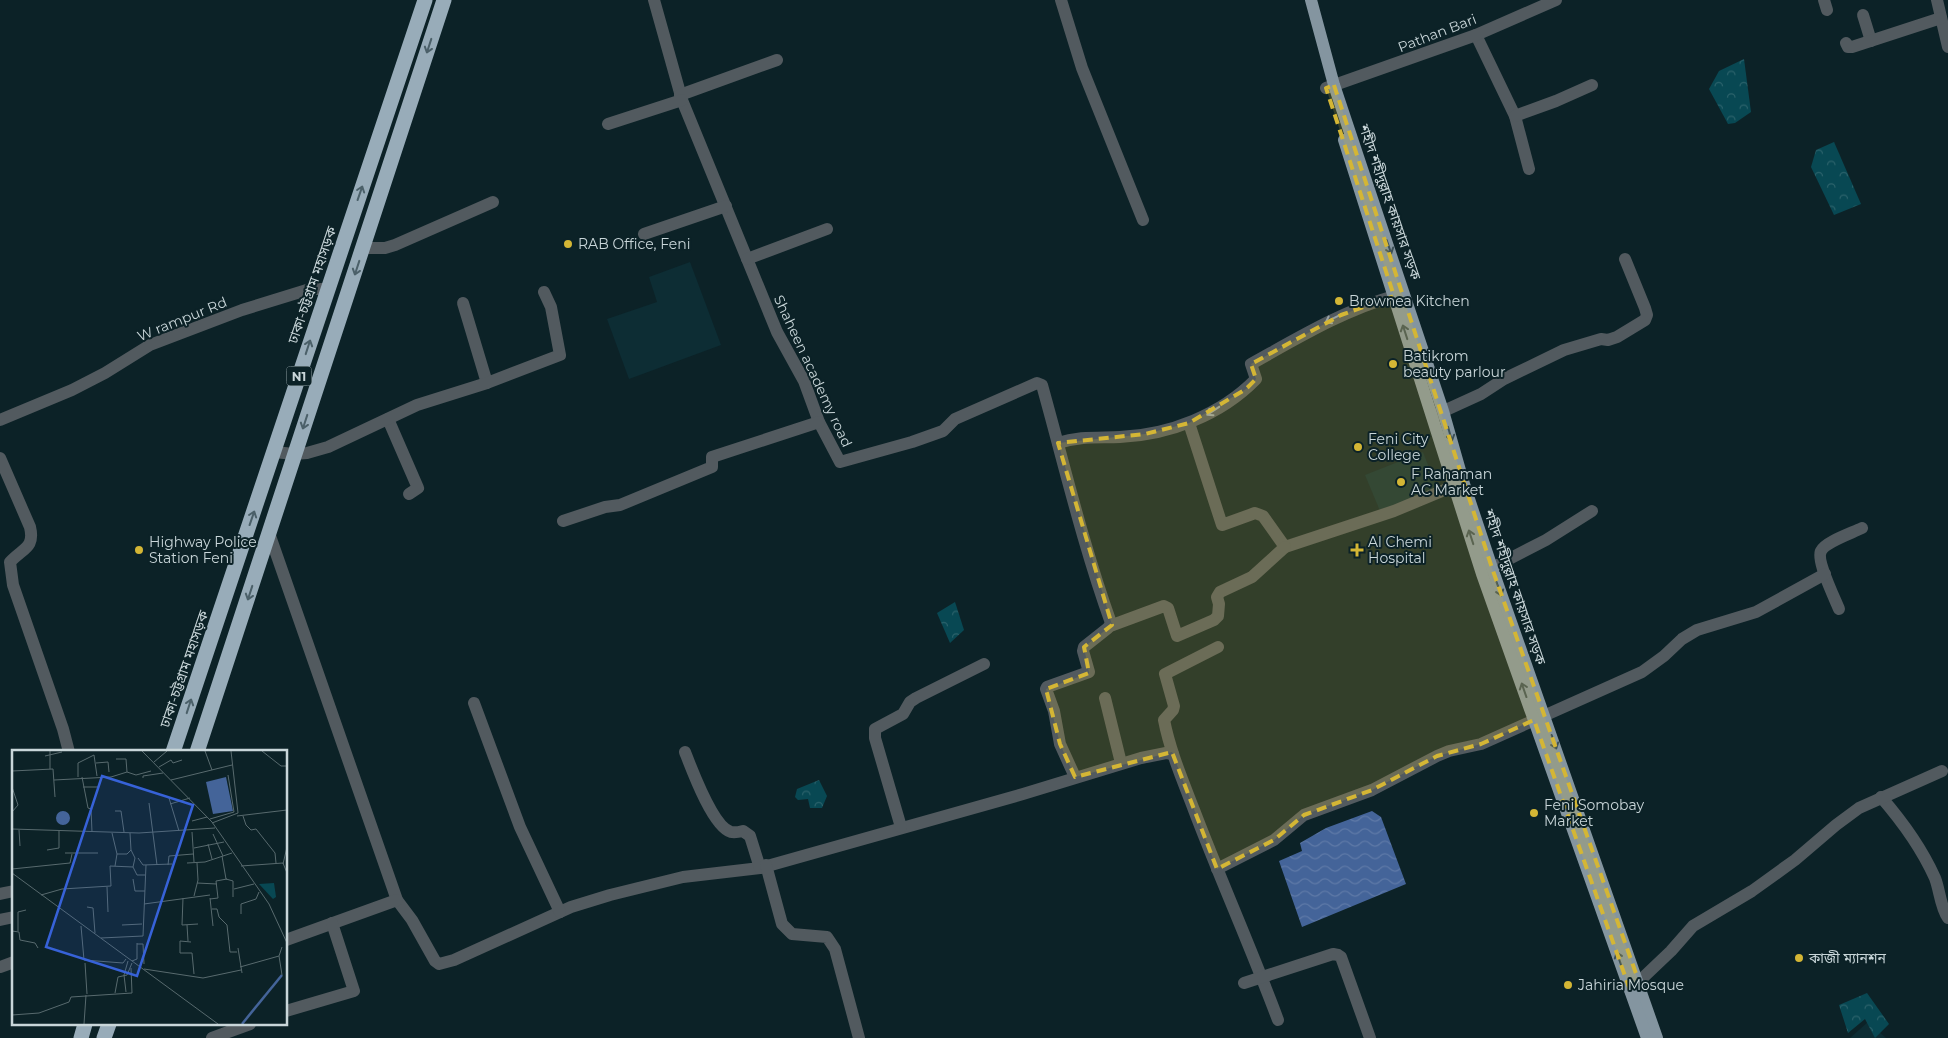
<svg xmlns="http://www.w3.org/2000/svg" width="1948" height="1038" font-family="Montserrat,'Noto Sans Bengali',sans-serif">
	<defs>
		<pattern id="park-crowns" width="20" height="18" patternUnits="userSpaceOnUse" patternTransform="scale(1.25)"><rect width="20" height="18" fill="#084853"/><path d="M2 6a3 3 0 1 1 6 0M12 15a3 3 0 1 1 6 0" fill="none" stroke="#2b626b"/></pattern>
		<pattern id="water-waves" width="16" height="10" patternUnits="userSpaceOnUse" patternTransform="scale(1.25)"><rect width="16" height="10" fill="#446499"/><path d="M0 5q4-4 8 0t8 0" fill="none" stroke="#5e79a7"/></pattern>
	</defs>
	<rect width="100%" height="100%" fill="#0c2227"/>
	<g fill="#0d2d34">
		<polygon points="690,262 721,345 629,379 607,319 657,302 649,277"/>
		<polygon points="1423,452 1437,488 1380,511 1365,475"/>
		<polygon points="1868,1022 1886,1038 1850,1038"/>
	</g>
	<g fill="url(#park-crowns)">
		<polygon points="1744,59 1751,112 1735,123 1728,124 1709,89 1719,71"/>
		<polygon points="1834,142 1861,204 1834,215 1811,167 1816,150"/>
		<polygon points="955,602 964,630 950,643 937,613"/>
		<polygon points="819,780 827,796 822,808 810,808 808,799 798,800 795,797 797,789"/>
		<polygon points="1867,993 1889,1024 1875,1038 1865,1019 1848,1033 1839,1005"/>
	</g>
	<polygon fill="url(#water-waves)" points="1372,811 1381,817 1406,884 1302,927 1279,861 1302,851 1300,843 1326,828"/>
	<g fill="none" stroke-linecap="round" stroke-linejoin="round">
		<g stroke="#525a5f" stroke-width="12">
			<path d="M654,0l28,100 95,232 27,49 15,41 21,40 72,-20 31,-11 12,-12 82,-36 5,2c22,79 41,160 69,238l-3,5 -24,19 -1,4 6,21 -42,15 -1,2 8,22 6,33 15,33"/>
			<polyline points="1061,0 1082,68 1143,220"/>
			<polyline points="1824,0 1827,10"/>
			<polyline points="1937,0 1948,47"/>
			<polyline points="1863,15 1871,41"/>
			<polyline points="1476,35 1515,116 1529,169"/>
			<polyline points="1846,43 1848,47 1852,47 1941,18"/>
			<polyline points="1326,88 1476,35 1556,0"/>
			<polyline points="680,95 777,60"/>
			<polyline points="1515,116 1556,101 1592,85"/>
			<polyline points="608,124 682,100"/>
			<polyline points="644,234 726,206"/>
			<polyline points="364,248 385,248 395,245 493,202"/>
			<polyline points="747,259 827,229"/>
			<polyline points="463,303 487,383"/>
			<polyline points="1435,415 1481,394 1504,379 1564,350 1601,339 1608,340 1617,337 1645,320 1647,315 1645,308 1625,259"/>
			<polyline points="388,419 418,488 409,494"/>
			<polyline points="0,420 72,390 105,373 150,345 242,310 310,289 327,289"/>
			<polyline points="1189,423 1222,525 1255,513 1263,516 1285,547 1394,511 1454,486"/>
			<path d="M1058,443c21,-7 41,-5 62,-6 49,-2 101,-22 136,-58l-5,-15c47,-26 91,-53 143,-68"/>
			<polyline points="274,452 294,454 307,453 328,447 417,405 487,383 560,355 551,307 544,292"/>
			<path d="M0,458l30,69c5,21 -7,21 -20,35l3,23 50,144 6,23"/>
			<polyline points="563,521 605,507 620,505 712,467 712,457 819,422"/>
			<polyline points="269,533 397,900 412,920 435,961 439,964 454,960 571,907 610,895 683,877 760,868 1023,794 1141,758 1166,753 1173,754"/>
			<polyline points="1484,572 1546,540 1592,511"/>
			<path d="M1839,609c-4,-10 -23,-49 -18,-58 4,-9 31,-18 41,-23"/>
			<polyline points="1110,626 1164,606 1168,608 1177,636 1214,620 1218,616 1219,604 1217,597 1220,592 1252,577 1285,547"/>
			<path d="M1218,647l-53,27 9,32 -1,4 -9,10c6,31 19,61 30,90 27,71 58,140 84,210"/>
			<polyline points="1105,698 1121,763"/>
			<polyline points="474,703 520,827 560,912"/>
			<path d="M685,752c7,18 28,75 46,80 4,1 8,0 12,-1l7,5 10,32"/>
			<path d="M1881,797c20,23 41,52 54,81 5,13 5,28 13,40"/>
			<polyline points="901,827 875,738 875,729 903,714 910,702 916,698 984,664"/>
			<polyline points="766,865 782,924 792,934 827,937 835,949 859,1038"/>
			<polyline points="1217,869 1274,840 1304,815 1372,790 1437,756 1449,751 1481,744 1642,672 1664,656 1682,639 1697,630 1756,612 1825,574"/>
			<polyline points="0,894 14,891"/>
			<polyline points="0,920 14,917"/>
			<polyline points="286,940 397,900"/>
			<polyline points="0,967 14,962"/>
			<polyline points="1244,983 1333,954 1338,955 1341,957 1370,1038"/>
			<polyline points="1630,990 1671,951 1693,926 1752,891 1795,860 1836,825 1859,808 1942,771"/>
			<polyline points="286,1011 354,991 332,923"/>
			<polyline points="212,1038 250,1024"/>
		</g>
		<g stroke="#8495a0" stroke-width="12">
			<polyline points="1311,0 1334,85 1443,411 1463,481 1492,568 1657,1038"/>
			<polyline points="1344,140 1482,574 1647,1038"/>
		</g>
		<g stroke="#98acb9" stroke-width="15">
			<polyline points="173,752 425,0"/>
			<polyline points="197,752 444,0"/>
			<polyline points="81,1038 85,1024"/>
			<polyline points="104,1038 109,1024"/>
		</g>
	</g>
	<defs><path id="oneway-shaft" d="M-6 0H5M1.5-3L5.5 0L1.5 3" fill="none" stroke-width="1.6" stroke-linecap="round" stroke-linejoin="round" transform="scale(1.25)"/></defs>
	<g stroke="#4b6069">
		<use href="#oneway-shaft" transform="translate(429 46) rotate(108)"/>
		<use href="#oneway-shaft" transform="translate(360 193) rotate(-71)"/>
		<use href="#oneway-shaft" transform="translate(357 268) rotate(108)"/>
		<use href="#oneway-shaft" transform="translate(308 347) rotate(-72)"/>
		<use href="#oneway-shaft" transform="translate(305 422) rotate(108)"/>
		<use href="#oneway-shaft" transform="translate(252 518) rotate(-71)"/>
		<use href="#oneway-shaft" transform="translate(250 593) rotate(108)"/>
		<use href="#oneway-shaft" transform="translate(189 706) rotate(-72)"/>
	</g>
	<g stroke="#3c5057">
		<use href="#oneway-shaft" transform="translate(1389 247) rotate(71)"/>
		<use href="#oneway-shaft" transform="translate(1405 332) rotate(-108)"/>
		<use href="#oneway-shaft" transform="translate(1450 434) rotate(74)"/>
		<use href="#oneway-shaft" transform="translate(1471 537) rotate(-108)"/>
		<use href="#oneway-shaft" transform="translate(1499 589) rotate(70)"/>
		<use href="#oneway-shaft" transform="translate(1524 690) rotate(-109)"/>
		<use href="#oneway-shaft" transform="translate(1554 742) rotate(71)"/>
		<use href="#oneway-shaft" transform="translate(1619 959) rotate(-110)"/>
	</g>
	<g stroke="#99a4a8">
		<use href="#oneway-shaft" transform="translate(1332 319) rotate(153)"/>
		<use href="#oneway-shaft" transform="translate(1213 411) rotate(147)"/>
	</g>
	<path fill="#d4b635" fill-opacity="0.2" stroke="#d4b635" stroke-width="4" stroke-dasharray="10 6" stroke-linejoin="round" d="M1334,85l158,483 147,414 -9,8 -96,-270 -53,24 -44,12 -65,34 -68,25 -30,25 -57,29 -45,-117 -97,25 -15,-33 -14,-55 43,-16 -5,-26 28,-22 -54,-182 87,-9 44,-11 57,-34 10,-10 -5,-15 90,-49 53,-19 -68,-208z"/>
	<g fill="#d4b635" stroke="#0c2227" stroke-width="2">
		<circle cx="568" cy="244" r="5"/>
		<circle cx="1339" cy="301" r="5"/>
		<circle cx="1393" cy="364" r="5"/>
		<circle cx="1358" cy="447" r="5"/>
		<circle cx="1401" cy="482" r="5"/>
		<circle cx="139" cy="550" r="5"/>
		<path d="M1354.5 542.5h5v5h5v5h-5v5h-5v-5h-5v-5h5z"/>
		<circle cx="1534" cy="813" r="5"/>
		<circle cx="1799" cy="958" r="5"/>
		<circle cx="1568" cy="985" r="5"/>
	</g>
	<g text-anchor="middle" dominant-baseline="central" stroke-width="4" stroke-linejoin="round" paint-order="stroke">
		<rect fill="#0c2227" stroke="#90a0a4" stroke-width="1" x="286.5" y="366.5" width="25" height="19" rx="4"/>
		<g font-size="12" font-weight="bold" fill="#c9d6d9">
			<text x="299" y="376">N1</text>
		</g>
		<g font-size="14" fill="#c9d6d9" stroke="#0c2227">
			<text transform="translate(1437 33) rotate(-21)">Pathan Bari</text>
			<text transform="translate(1390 202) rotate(71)">শহীদ শহীদুল্লাহ কায়সার সড়ক</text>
			<text transform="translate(312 285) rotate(-71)">ঢাকা-চট্টগ্রাম মহাসড়ক</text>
			<text transform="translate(182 319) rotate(-22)">W rampur Rd</text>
			<text transform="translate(813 371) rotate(65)">Shaheen academy road</text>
			<text transform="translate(1515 587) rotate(71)">শহীদ শহীদুল্লাহ কায়সার সড়ক</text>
			<text transform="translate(184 669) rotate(-71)">ঢাকা-চট্টগ্রাম মহাসড়ক</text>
		</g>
		<g font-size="14" fill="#c9d6d9" stroke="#0c2227" text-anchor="start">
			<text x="578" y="244">RAB Office, Feni</text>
			<text x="1349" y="301">Brownea Kitchen</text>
			<text x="1403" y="356">Batikrom<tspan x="1403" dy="16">beauty parlour</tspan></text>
			<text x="1368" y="439">Feni City<tspan x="1368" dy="16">College</tspan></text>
			<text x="1411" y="474">F Rahaman<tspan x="1411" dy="16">AC Market</tspan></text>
			<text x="149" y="542">Highway Police<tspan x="149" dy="16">Station Feni</tspan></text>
			<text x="1368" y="542">Al Chemi<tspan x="1368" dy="16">Hospital</tspan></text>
			<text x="1544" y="805">Feni Somobay<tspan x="1544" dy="16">Market</tspan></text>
			<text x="1809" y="958">কাজী ম্যানশন</text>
			<text x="1578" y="985">Jahiria Mosque</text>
		</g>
	</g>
	<g transform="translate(12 750)">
		<rect width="275" height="275" fill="#0c2227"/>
		<path d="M262,133l2,14 -3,2 -14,-15z" fill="#084853"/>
		<path d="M214,27l7,34 -20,3 -7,-32zM44 68a7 7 0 1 1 14 0a7 7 0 1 1-14 0Z" fill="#446499"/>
		<path fill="none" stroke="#446499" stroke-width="2.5" d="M230,274l40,-49"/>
		<path fill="none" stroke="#586a6e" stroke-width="1" d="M130,1l70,71 57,82 18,39M193,1l7,19M250,1l19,15h6M33,6l17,-4M104,9h10l1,13M142,12l13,-11M84,13l12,-1 1,10M147,17l12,-7 2,3 9,-3M38,19v-18M0,21l41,-2 2,28M66,27v-14l16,-8 3,21M70,27l6,31 3,1 1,23M131,28v-2l20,-3M42,30l57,-3 16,-5 9,3 15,-4M159,30l61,-15M0,37l6,18 -6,7M71,37h16M157,48l10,33M137,53l8,62M158,54l20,-6M103,61h6l3,21M225,66l50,-6M231,66l3,9 5,5 5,-1 19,24 1,10M198,69l24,-7 -6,-37M180,71l15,-4M200,73l26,-10 -7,-62M0,79l127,4 76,-5M7,80l1,16M180,82l2,30M100,83l5,21 -2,12M201,84l10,22M196,94l4,15M182,98l30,-6M35,100l12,-2v-17M119,100l4,8 -2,9M53,103h33M105,104h10l4,-4 -1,-17M210,106l4,23 7,2v16M126,108l5,7 29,-1M175,113l18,-1 27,-9M271,114l4,-17M156,115l1,-9 24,-2M229,116l42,-3 4,10M0,119l58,-6 2,-9M0,123l206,151M121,129l2,12h10M185,133l20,1M95,137l1,25M222,139l20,-5M29,145l21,-6 49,-3 -1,-20 23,1 4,8h8M182,146l4,-16 -1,-17M171,148l-1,27 16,-1M198,148l3,28M198,149l8,-1 -2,-17 11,-2M132,154l66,-9M75,157l6,1 2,25M200,159h5l2,8 8,8 3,27h7M229,164v-10l15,-5 3,-7M110,175l20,-1M175,175l1,16M69,176l3,34 39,3 3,-4M0,181l7,1 1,8 15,3 3,5M6,181v-19l8,-2M89,188l42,-2 3,-71M179,192l-11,-1v12h12l2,21M125,194h6l1,20M270,197l-3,9 3,19M226,198l4,25M120,211l5,-2v-16M73,213l2,31M228,217l39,-11M132,219l59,9 38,-8M114,242l-2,-17 4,-14M103,243l3,-16 9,-2 5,-12M0,265l27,-2 30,-11 2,-5 61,-4 -1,-25M72,274l2,-29"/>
		<path fill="#3762d8" fill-opacity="0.15" stroke="#3762d8" stroke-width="2.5" d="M90,26l91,29 -56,171 -91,-29z"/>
		<rect width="275" height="275" fill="none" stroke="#c9d6d9" stroke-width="2.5"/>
	</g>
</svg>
